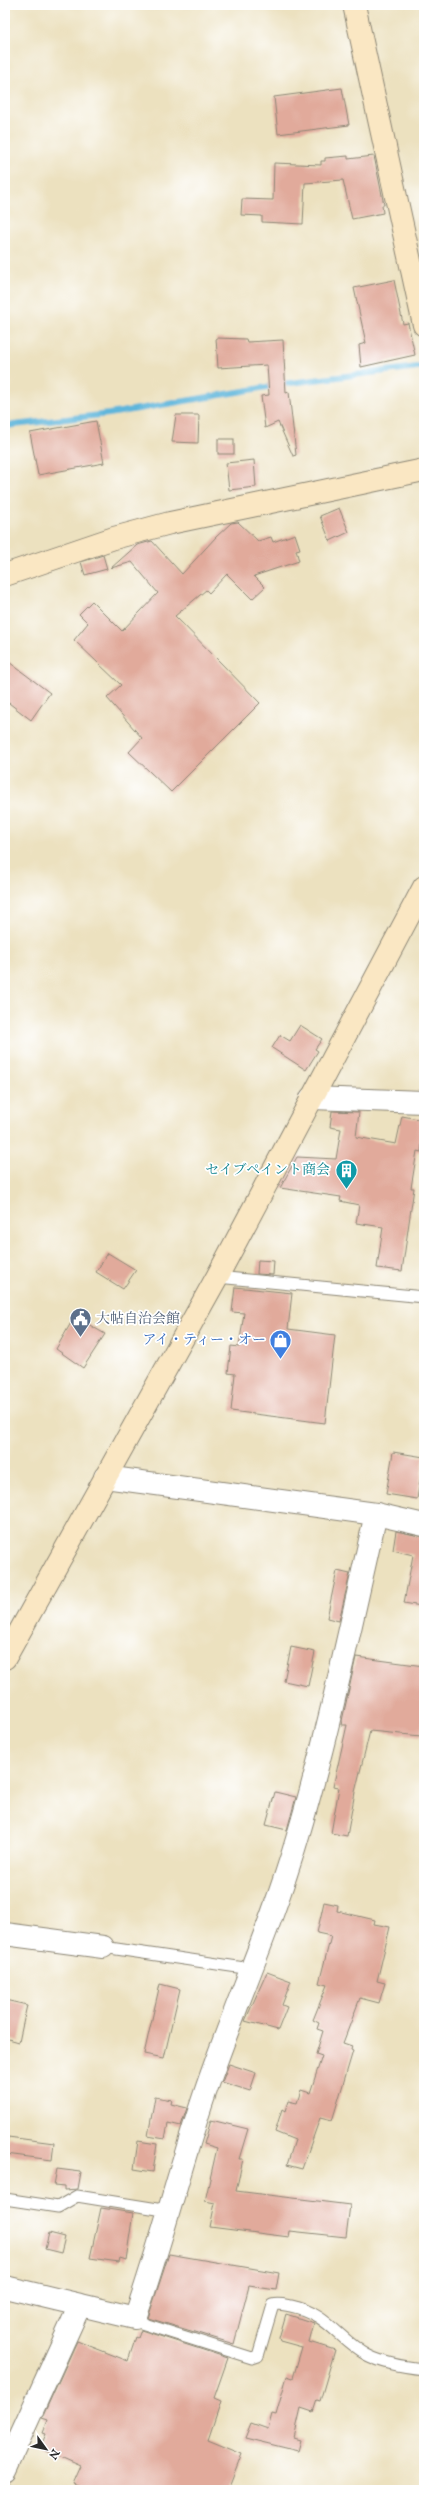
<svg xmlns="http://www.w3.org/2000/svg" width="429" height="2495" font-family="'IM FELL English','Noto Serif JP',serif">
	<rect width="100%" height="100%" fill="#fff"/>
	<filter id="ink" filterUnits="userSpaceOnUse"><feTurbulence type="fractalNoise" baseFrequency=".025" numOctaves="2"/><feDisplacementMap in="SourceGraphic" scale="8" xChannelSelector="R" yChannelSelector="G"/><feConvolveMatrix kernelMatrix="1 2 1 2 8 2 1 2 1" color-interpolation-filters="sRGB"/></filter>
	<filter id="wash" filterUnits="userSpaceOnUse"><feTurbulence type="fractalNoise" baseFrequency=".012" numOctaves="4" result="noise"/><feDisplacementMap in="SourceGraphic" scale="16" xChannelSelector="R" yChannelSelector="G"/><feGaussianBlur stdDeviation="0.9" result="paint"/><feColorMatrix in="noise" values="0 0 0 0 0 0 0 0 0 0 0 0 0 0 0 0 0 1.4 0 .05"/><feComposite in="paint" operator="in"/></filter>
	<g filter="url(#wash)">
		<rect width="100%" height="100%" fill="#ece1bf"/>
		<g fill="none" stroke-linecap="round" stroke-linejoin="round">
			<polyline stroke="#5eb6db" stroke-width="6" points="5,426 109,414 290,383 418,367"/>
		</g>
		<g id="blocks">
			<g fill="#e1aa9b">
				<polygon points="342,88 349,125 278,134 274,97"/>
				<polygon points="348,156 348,159 374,156 384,205 382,205 383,213 352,219 343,180 305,183 303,224 262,222 262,216 241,215 242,199 273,200 274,163 321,165 321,161 325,161 325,158"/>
				<polygon points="394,280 403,324 408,323 415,355 361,367 359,345 366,343 354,288"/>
				<polygon points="216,338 246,339 247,342 283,340 286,393 289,392 296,455 293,456 278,422 265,428 261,396 269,395 267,365 218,368"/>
				<polygon points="176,415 199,415 198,443 172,442"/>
				<polygon points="96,421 104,463 38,475 30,433"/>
				<rect x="218" y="439" width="16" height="15"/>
				<polygon points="254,460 256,487 229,490 226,463"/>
				<polygon points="339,508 349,532 330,541 320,516"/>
				<polygon points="238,522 258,541 271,537 273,542 295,534 300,549 296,550 299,561 254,576 265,587 252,599 227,574 209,593 206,590 175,616 260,703 171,792 129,752 142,738 107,698 121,685 74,640 88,623 79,614 92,601 122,631 158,593 132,562 111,568 137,545 152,541 182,574 216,537 231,523"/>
				<polygon points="103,555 107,569 85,575 81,562"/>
				<polygon points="5,659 50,693 31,720 5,700"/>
				<polygon points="300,1025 322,1039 315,1049 318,1051 306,1070 272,1048 280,1035 290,1041"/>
				<polygon points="332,1111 359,1112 356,1137 396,1144 402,1116 424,1120 421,1152 417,1151 411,1188 414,1188 402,1271 377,1268 383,1227 356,1223 359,1205 340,1201 341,1197 280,1188 297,1157 336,1159 341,1129 330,1127"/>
				<polygon points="108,1253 136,1270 123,1289 96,1272"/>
				<polygon points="258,1260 274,1261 273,1275 257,1274"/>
				<polygon points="235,1287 292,1293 288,1329 335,1335 325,1423 231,1411 235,1374 228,1373 231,1346 239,1347 244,1313 232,1312"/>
				<polygon points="76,1317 105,1334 83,1368 56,1349 72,1321 74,1322"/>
				<polygon points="393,1452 424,1457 417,1499 386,1494"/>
				<polygon points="396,1531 424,1537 424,1592 421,1606 404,1603 413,1555 393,1550"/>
				<polygon points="337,1571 350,1574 339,1621 327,1618"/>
				<polygon points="291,1647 315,1652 308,1686 284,1681"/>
				<polygon points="356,1657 424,1666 424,1710 421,1736 370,1731 355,1792 347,1836 331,1833 339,1788 333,1787 347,1725 341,1725 342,1721"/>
				<polygon points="275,1792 296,1797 287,1830 266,1825"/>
				<polygon points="324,1902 338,1905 337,1911 375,1920 374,1924 390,1927 377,1981 385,1983 379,2003 360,1998 343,2043 352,2046 351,2050 353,2051 332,2121 320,2118 302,2169 287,2165 295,2140 275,2132 282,2109 285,2111 288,2101 297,2103 301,2090 310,2093 322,2056 316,2054 323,2031 317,2029 319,2023 313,2020 327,1985 319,1983 331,1936 317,1933"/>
				<polygon points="267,1972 291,1981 282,2005 287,2007 278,2030 245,2021"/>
				<polygon points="160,1984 180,1989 164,2058 144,2054"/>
				<polygon points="5,2000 27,2005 19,2042 5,2038"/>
				<polygon points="229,2064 256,2073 250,2091 222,2082"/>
				<polygon points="155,2097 172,2100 171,2104 187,2108 181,2126 168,2123 165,2139 148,2136"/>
				<polygon points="211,2120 248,2129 239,2159 243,2159 236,2191 350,2205 346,2237 290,2231 289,2237 210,2227 215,2203 205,2201 217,2148 204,2144"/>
				<polygon points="8,2137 54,2143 52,2160 6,2154"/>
				<polygon points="138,2141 157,2144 153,2172 134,2169"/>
				<polygon points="57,2169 81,2172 78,2189 64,2190 64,2186 54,2185"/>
				<polygon points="101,2208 133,2213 126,2260 120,2258 119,2262 90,2258"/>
				<polygon points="49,2233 65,2237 61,2253 45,2249"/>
				<polygon points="169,2254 279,2273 276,2290 249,2286 234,2344 148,2318"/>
				<polygon points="286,2314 314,2323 309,2342 335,2350 320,2401 317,2400 313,2412 301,2408 294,2438 301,2440 298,2451 245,2438 251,2423 268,2429 272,2414 276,2415 287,2376 293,2378 302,2347 280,2341 279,2338"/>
				<polygon points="141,2330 228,2358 214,2398 221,2401 208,2440 242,2454 228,2490 87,2490 73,2484 81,2466 40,2448 46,2434 43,2433 48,2420 42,2418 77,2341 128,2361 136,2337 138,2338"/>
			</g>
		</g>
	</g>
	<g filter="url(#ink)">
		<use href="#blocks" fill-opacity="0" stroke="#8c8675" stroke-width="1"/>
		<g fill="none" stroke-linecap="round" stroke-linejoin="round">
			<defs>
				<g id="lane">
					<polyline points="217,1277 424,1297"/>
					<polyline points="103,1947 251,1969"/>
					<polyline points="5,2199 58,2207 77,2196 170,2211"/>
					<path d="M135,2318l3,4 114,36 6,-2 15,-51c6,-2 12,0 18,1 36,7 47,33 76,49 17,9 38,12 57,14"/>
					<polyline points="5,2489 9,2490"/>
				</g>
				<g id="street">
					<polyline points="311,1098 424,1102"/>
					<polyline points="105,1477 376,1514 424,1525"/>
					<polyline points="5,1934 103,1947"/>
					<path d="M5,2287l130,31c26,-74 45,-151 70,-225 29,-86 67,-168 92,-254 32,-107 54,-217 79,-325"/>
					<polyline points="5,2470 80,2305"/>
				</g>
				<g id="secondary">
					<polyline points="354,5 424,325"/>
					<polyline points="5,575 114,538 170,523 424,470"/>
					<polyline points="5,1658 217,1277 424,887"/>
				</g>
			</defs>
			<use href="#lane" stroke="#8c8675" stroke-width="13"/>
			<use href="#street" stroke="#8c8675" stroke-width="24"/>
			<use href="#secondary" stroke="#8c8675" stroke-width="24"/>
			<use href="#lane" stroke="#fff" stroke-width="11"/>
			<use href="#street" stroke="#fff" stroke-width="22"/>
			<use href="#secondary" stroke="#fae7c3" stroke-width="22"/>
		</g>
	</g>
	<defs>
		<symbol id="building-pin" viewBox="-11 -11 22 30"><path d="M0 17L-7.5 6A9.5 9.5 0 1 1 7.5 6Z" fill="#0f9aa8" stroke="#fff"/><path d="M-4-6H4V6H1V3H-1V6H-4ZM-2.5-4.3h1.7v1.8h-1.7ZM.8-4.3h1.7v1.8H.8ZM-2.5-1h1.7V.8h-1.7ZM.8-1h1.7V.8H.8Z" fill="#fff"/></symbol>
		<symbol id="civic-pin" viewBox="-11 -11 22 30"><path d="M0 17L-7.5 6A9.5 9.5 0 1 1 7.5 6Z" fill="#5c6f8a" stroke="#fff"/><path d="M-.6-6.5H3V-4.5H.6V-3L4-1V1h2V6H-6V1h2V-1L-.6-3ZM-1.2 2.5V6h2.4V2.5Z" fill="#fff"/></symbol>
		<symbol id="shop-pin" viewBox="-11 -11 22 30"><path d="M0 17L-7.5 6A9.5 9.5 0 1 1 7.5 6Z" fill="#3f7fe0" stroke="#fff"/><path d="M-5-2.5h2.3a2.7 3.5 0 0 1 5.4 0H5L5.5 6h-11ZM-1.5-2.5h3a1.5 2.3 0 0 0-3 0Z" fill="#fff"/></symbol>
	</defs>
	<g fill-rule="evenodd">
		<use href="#building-pin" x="334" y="1158" width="25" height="34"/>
		<use href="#civic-pin" x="68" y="1306" width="25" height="34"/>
		<use href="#shop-pin" x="268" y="1328" width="25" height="34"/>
	</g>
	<g text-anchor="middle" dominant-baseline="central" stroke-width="3.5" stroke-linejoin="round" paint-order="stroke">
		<g font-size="14" fill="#0d838f" stroke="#fff" text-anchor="end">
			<text x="330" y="1170">セイブペイント商会</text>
		</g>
		<g font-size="14" fill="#4e5e75" stroke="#fff" text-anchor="start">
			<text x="96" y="1319">大帖自治会館</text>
		</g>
		<g font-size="14" fill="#366cbe" stroke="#fff" text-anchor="end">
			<text x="266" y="1340">アイ・ティー・オー</text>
		</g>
	</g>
	<rect width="429" height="2495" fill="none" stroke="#fff" stroke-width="20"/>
	<g transform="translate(46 2449) rotate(123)" stroke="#ffffff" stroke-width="3" paint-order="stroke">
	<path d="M0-3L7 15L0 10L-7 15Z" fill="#2b2b2b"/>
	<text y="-6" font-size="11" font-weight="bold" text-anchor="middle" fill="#2b2b2b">N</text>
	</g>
</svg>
